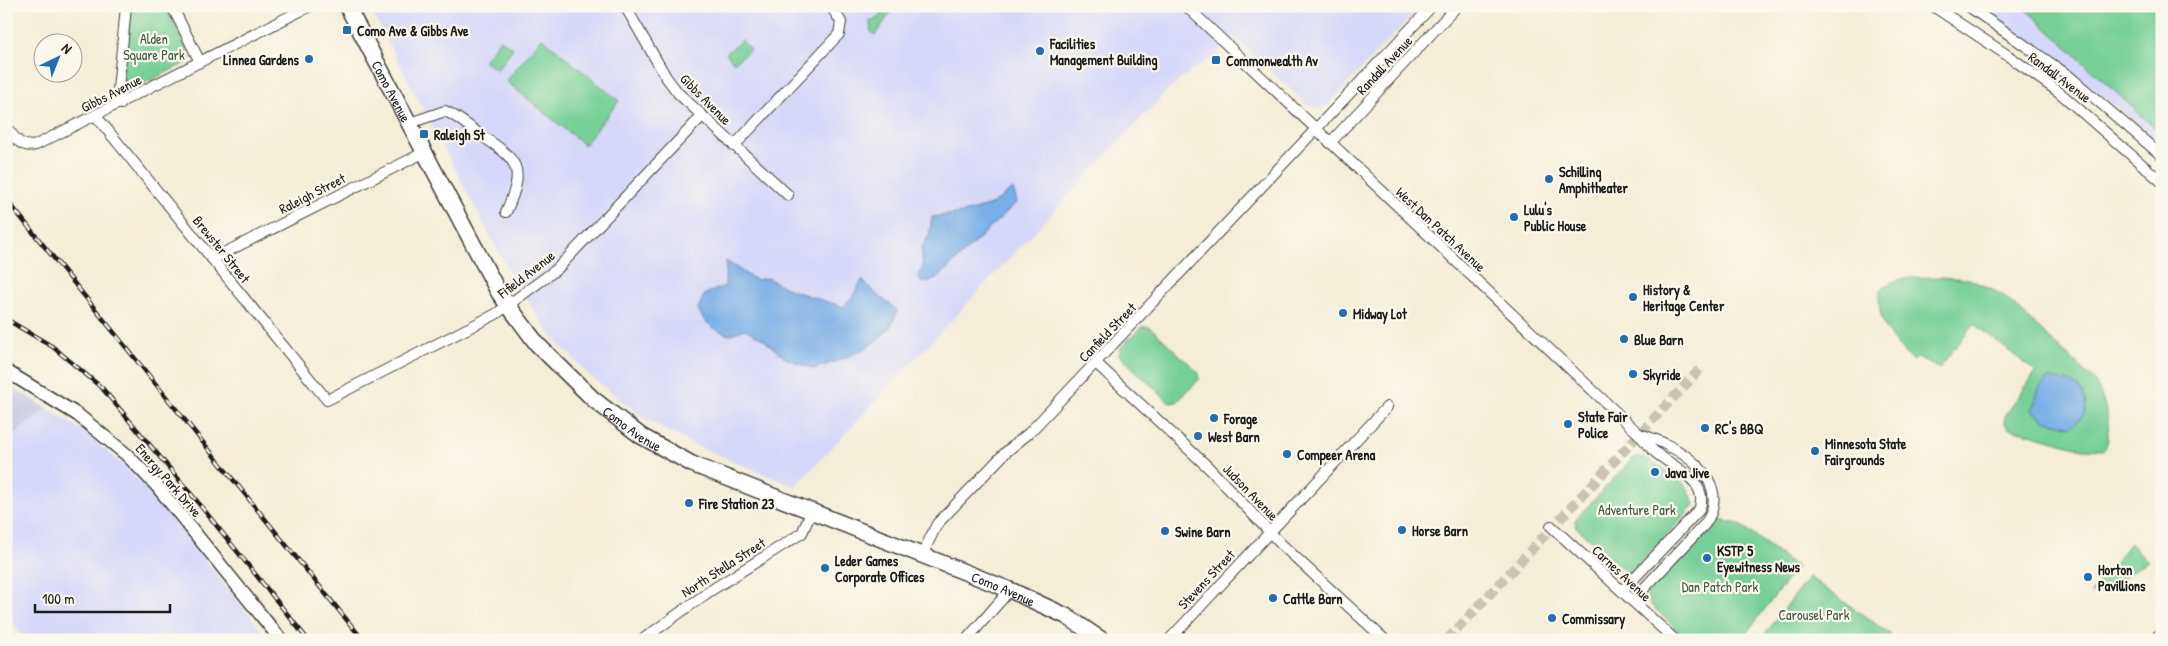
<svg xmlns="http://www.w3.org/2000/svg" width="2168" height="646" font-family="'Patrick Hand',sans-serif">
	<rect width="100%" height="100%" fill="#fbf7ec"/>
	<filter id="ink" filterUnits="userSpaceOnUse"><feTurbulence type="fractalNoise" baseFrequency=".02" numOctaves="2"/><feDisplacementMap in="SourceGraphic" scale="10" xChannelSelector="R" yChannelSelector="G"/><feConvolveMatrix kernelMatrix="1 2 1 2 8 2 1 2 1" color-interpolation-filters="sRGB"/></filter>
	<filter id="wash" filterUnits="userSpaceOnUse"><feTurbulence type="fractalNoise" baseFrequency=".0096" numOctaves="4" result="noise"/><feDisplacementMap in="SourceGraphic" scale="20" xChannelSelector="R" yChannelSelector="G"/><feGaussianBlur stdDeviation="1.12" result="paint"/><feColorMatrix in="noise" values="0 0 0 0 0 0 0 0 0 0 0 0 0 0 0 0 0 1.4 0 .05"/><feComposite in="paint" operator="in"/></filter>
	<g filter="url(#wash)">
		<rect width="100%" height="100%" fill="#f4edd7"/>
		<g fill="#d5d8f9">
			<polygon points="369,6 1421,6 1328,105 1320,109 1309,106 1234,37 1218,54 1191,71 1165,93 795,487 690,443 640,416 586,372 548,332 507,268"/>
			<polygon points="1978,6 2162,6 2162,148 2124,113 2041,48"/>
			<polygon points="47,408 86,433 126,468 151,493 269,640 26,640 6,616 6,442"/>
		</g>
		<polygon fill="#bdc3de" points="6,383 47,408 6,442"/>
		<g fill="#75cf96" stroke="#487659">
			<polygon points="129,6 165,6 190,55 188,62 126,92 122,86"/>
			<polygon points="2022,6 2162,6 2162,121 2155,128"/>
			<polygon points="885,8 891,12 875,35 871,32 870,23 871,20 877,19"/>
			<polygon points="542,38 619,101 584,145 506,81"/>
			<polygon points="500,39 513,48 497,70 484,61"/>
			<polygon points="742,40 750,50 734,63 726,53"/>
			<path d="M1941,277l28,2 34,16 91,85c10,17 21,53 10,70l-21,-1 -75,-21 -4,-6 1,-6 31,-44 -62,-48 -35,44 -21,-11 -4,4c-21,-16 -39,-42 -34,-70 12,-16 43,-13 61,-14z"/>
			<polygon points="1142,327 1150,327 1198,372 1199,380 1177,402 1170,403 1119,355 1121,347"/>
			<path d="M1637,457c11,-1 42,22 50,30 4,6 5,12 7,19l-63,66h-5l-50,-45 -1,-7 57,-61z"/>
			<polygon points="1714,519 1739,524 1797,567 1745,635 1737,640 1688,640 1650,604 1647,597 1649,590"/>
			<polygon points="2130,543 2148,561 2130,572 2115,585 2090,594"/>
			<polygon points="1809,577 1890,634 1890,640 1760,640"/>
		</g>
		<g fill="#78afe7" stroke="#4a6682">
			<polygon points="1013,189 1017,202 937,279 922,283 918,276 923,267 921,248 929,236 932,217 963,213 991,205"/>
			<path d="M726,261l29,19 13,-2c21,14 50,20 75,29l10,-11 9,-16 14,14 21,16c-7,35 -53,48 -83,59l-29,-11 -22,-19 -18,-10 -16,6c-14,-6 -27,-12 -31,-27l7,-14 20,-8z"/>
			<path d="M2048,378c24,2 41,10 37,36l-14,13 -26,-7 -13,-10 7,-21z"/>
		</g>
	</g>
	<g filter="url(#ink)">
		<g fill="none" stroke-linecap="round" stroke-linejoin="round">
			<polyline stroke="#c9c3b2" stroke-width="10" stroke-dasharray="10 5" stroke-linecap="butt" points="1447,640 1703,366"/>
			<defs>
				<g id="minor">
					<polyline points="172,6 200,62"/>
					<polyline points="625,6 666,77 678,93 788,195"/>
					<path d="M1186,6l453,428c5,6 10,13 16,18 17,15 56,29 44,58l-77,81"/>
					<polyline points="1933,6 2007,55 2059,92 2162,182"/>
					<polyline points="1968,6 2069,76 2162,156"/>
					<polyline points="121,104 118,90 126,6"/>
					<polyline points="96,116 327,400 496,314 557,269 702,116"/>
					<path d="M410,123l35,-12c12,5 23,15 33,22 39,27 49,32 28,79"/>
					<path d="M6,127c8,10 15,22 30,18l274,-139"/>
					<polyline points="1330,143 1457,6"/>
					<polyline points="734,146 839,34 841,22 831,6"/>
					<polyline points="212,259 425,152"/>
					<polyline points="1096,363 1209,468 1282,545 1385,640"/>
					<polyline points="1551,526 1675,640"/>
					<polyline points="922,555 937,524 1006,452 1029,433 1432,6"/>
					<path d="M1632,601l73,-77c31,-45 -29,-80 -66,-90"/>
					<polyline points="642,640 710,591 802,533 811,513"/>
					<polyline points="966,640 1010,590"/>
					<polyline points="1169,640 1387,407"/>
					<polyline points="2154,640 2162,632"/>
				</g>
				<polyline id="tertiary" points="6,371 78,415 127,455 157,486 281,640"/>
				<g id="secondary">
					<path id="s1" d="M347,6l152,287 38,51 56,55 48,37 51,28 318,126 56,26 36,24"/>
				</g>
			</defs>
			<use href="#minor" stroke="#3c3b38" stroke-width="12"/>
			<use href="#tertiary" stroke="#3c3b38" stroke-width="15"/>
			<use href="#secondary" stroke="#3c3b38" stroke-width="18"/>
			<use href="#minor" stroke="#fff" stroke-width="10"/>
			<use href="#tertiary" stroke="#fff" stroke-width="12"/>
			<use href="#secondary" stroke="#fff" stroke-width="15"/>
			<defs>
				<g id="rail">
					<polyline points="6,199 363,640"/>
					<polyline points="6,319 53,347 102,388 196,500 308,640"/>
				</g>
			</defs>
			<use href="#rail" stroke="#1c1c1c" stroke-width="4.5"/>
			<use href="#rail" stroke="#fbf7ec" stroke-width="2.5" stroke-dasharray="8" stroke-linecap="butt"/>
		</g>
	</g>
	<g fill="#1f6fb2" stroke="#fbf7ec" stroke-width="2">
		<rect x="342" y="25" width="10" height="10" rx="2.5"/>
		<circle cx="1040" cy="51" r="5"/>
		<circle cx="309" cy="59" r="5"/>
		<rect x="1211" y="55" width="10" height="10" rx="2.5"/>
		<rect x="419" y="129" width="10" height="10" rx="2.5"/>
		<circle cx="1549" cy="179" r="5"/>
		<circle cx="1514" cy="217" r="5"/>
		<circle cx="1633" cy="297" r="5"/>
		<circle cx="1343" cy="313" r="5"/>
		<circle cx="1624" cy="339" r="5"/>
		<circle cx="1633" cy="374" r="5"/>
		<circle cx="1214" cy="418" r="5"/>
		<circle cx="1568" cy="424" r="5"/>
		<circle cx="1705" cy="428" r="5"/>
		<circle cx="1198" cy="436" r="5"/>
		<circle cx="1815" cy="451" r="5"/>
		<circle cx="1287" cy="454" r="5"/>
		<circle cx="1655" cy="472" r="5"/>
		<circle cx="689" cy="503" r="5"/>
		<circle cx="1402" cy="530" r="5"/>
		<circle cx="1165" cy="531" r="5"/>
		<circle cx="1707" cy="558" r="5"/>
		<circle cx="825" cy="568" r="5"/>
		<circle cx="2088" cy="577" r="5"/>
		<circle cx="1273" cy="598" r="5"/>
		<circle cx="1552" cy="618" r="5"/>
	</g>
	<g text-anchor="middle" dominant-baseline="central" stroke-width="4.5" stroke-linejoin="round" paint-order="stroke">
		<g font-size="14" font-weight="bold" fill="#1c1c1c" stroke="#fbf7ec" text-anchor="start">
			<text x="357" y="30">Como Ave &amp; Gibbs Ave</text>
			<text x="1050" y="43">Facilities<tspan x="1050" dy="16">Management Building</tspan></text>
			<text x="299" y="59" text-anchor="end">Linnea Gardens</text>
			<text x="1226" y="60">Commonwealth Av</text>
			<text x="434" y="134">Raleigh St</text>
			<text x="1559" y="171">Schilling<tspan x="1559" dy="16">Amphitheater</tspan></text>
			<text x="1524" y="209">Lulu's<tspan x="1524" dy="16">Public House</tspan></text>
			<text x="1643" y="289">History &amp;<tspan x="1643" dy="16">Heritage Center</tspan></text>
			<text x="1353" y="313">Midway Lot</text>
			<text x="1634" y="339">Blue Barn</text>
			<text x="1643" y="374">Skyride</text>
			<text x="1578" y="416">State Fair<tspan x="1578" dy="16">Police</tspan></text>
			<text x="1224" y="418">Forage</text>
			<text x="1715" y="428">RC's BBQ</text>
			<text x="1208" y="436">West Barn</text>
			<text x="1825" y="443">Minnesota State<tspan x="1825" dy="16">Fairgrounds</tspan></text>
			<text x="1297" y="454">Compeer Arena</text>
			<text x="1665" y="472">Java Jive</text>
			<text x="699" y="503">Fire Station 23</text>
			<text x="1412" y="530">Horse Barn</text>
			<text x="1175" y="531">Swine Barn</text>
			<text x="1717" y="550">KSTP 5<tspan x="1717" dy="16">Eyewitness News</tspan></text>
			<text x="835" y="560">Leder Games<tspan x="835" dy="16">Corporate Offices</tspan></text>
			<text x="2098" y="569">Horton<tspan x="2098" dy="16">Pavillions</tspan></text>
			<text x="1283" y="598">Cattle Barn</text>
			<text x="1562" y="618">Commissary</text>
		</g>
		<g font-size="14" fill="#3b5b47" stroke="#fbf7ec">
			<text x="154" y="38">Alden<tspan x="154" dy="16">Square Park</tspan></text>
			<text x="1637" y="509">Adventure Park</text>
			<text x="1720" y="586">Dan Patch Park</text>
			<text x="1814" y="614">Carousel Park</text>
		</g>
		<g font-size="14" fill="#1c1c1c" stroke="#fbf7ec">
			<text transform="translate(1384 65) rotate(-47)">Randall Avenue</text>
			<text transform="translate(2060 77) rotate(37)">Randall Avenue</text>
			<text stroke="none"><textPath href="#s1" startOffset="96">Como Avenue</textPath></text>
			<text transform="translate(111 93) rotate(-27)">Gibbs Avenue</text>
			<text transform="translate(706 99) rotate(45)">Gibbs Avenue</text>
			<text transform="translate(312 193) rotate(-27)">Raleigh Street</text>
			<text transform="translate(1441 229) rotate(43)">West Dan Patch Avenue</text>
			<text transform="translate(222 249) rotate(51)">Brewster Street</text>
			<text transform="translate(526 274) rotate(-38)">Fifield Avenue</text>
			<text transform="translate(1107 332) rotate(-46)">Canfield Street</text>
			<text stroke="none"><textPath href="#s1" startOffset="516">Como Avenue</textPath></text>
			<text transform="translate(169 480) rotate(49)">Energy Park Drive</text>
			<text transform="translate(1251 492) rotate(46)">Judson Avenue</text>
			<text transform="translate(723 567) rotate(-33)">North Stella Street</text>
			<text transform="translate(1622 573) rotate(43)">Carnes Avenue</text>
			<text transform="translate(1206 579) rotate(-47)">Stevens Street</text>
			<text stroke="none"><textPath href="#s1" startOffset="921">Como Avenue</textPath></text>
		</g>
	</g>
	<rect width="2168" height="646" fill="none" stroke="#fbf7ec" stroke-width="25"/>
	<g transform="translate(58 58) rotate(43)"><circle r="24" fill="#fbf7ec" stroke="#a29f99"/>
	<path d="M0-4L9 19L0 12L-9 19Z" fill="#1f6fb2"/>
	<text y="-8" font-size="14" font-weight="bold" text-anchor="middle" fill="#1c1c1c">N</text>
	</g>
	<path d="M35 604v8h135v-8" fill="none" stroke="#1c1c1c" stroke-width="2.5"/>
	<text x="42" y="604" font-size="15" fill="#1c1c1c" stroke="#fbf7ec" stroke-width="4" paint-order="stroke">100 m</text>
</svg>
